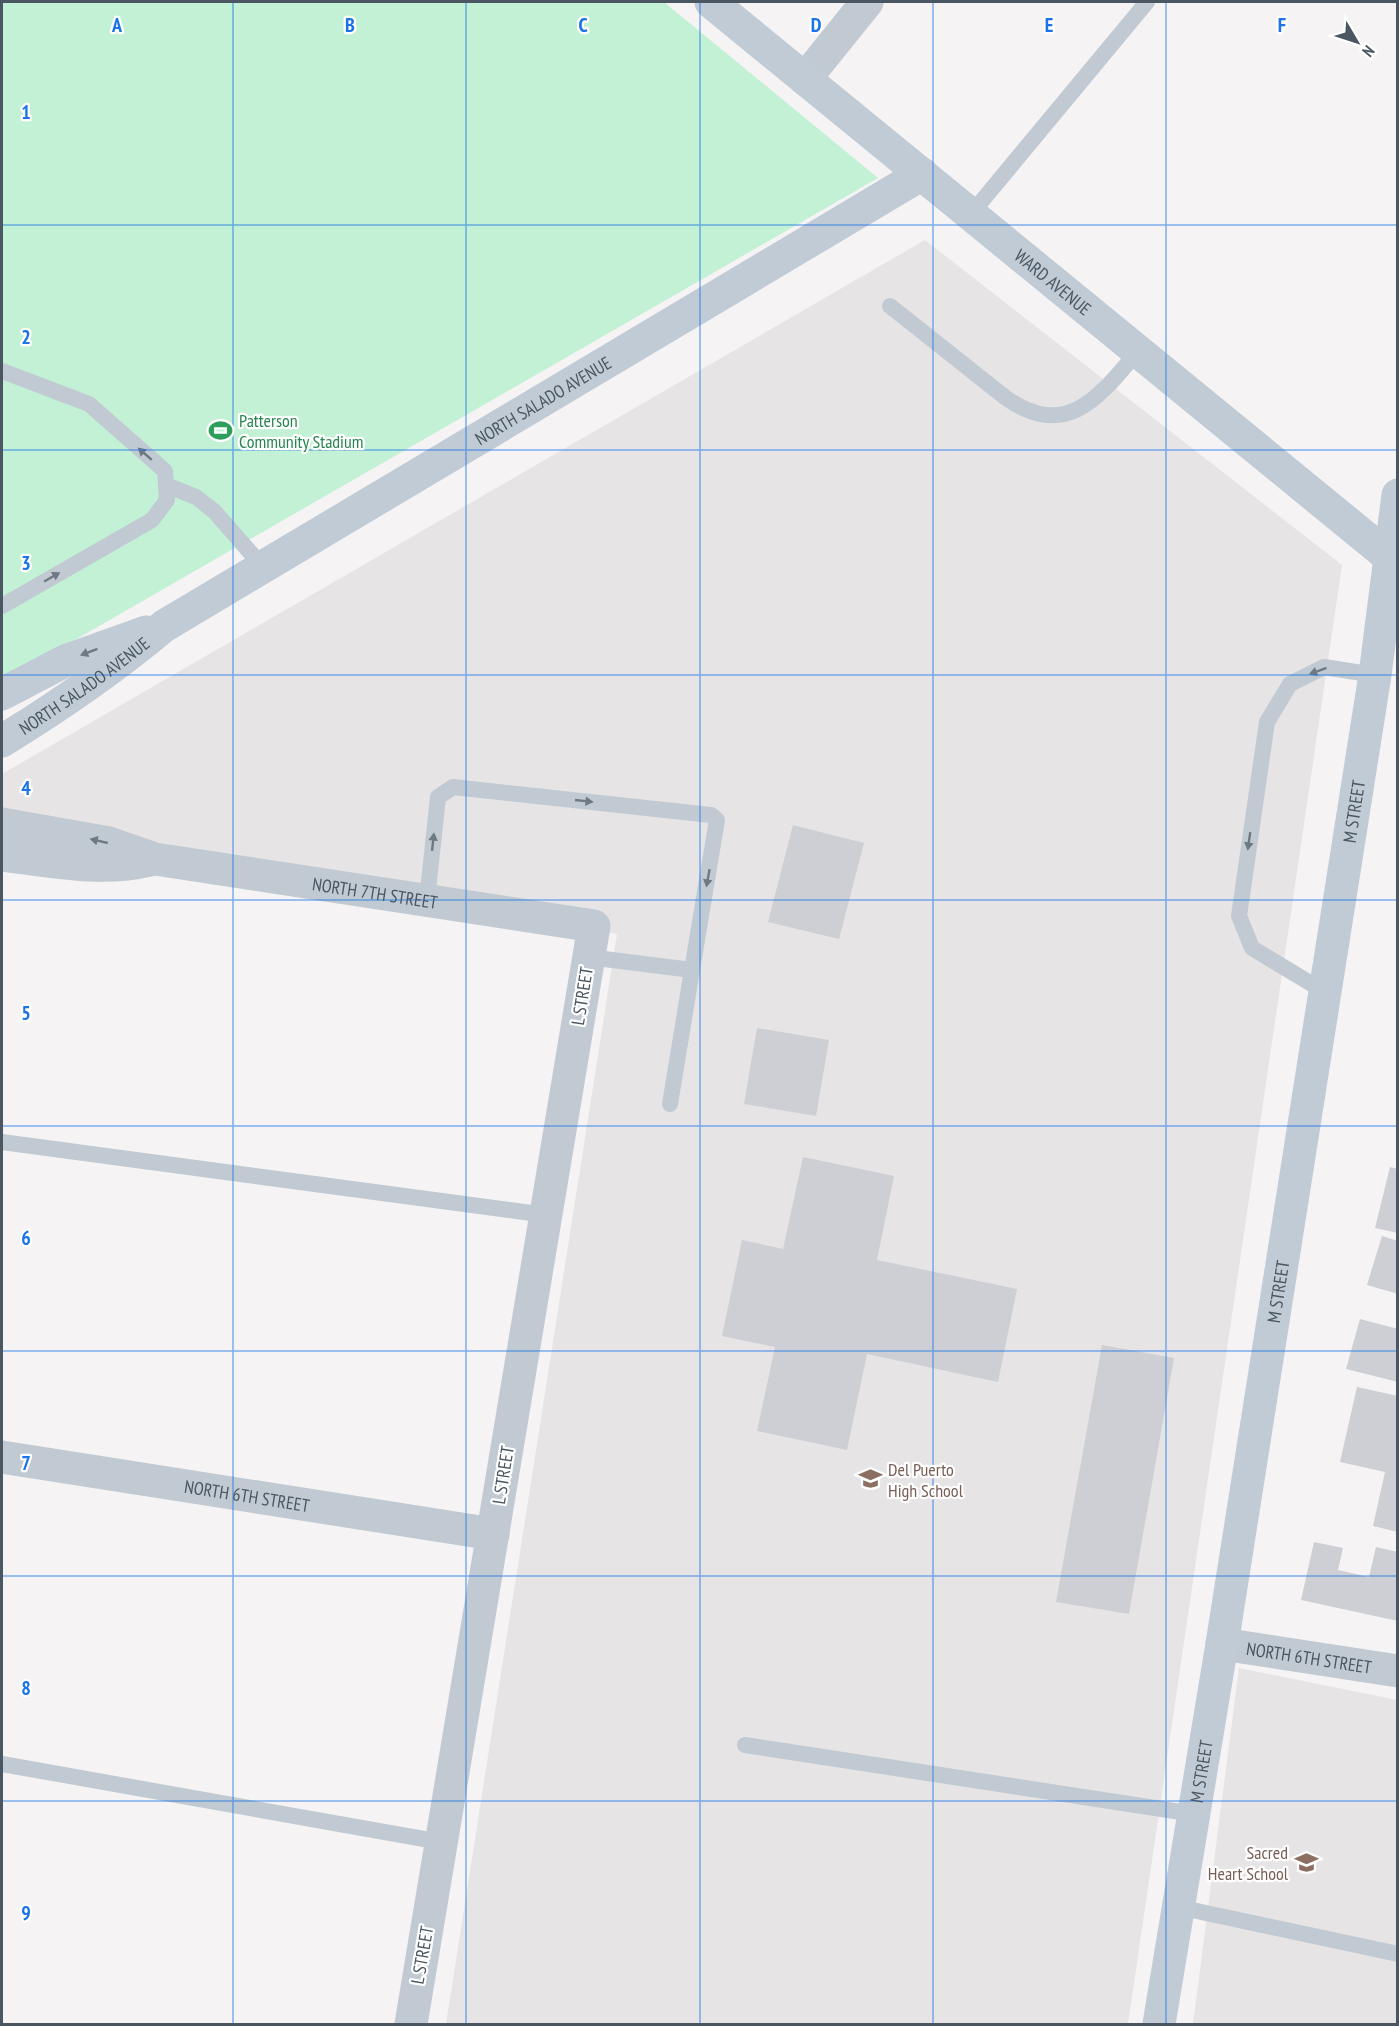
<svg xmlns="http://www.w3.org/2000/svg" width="1399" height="2026" font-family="'PT Sans Narrow',sans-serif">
	<rect width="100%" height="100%" fill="#f5f3f3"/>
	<g fill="#e6e4e5">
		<polygon points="925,240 1342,565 1128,2024 446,2024 617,934 2,820 2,774"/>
		<polygon points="1239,1668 1397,1700 1397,2024 1193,2024"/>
	</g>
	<polygon fill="#c3f1d5" points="2,2 664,2 878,178 2,682"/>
	<g fill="#cdcfd5">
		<polygon points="793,825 864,843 839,939 768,922"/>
		<polygon points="757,1028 829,1040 816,1116 744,1104"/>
		<polygon points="803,1157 894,1176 877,1260 1017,1289 998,1382 867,1354 847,1450 757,1431 775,1347 722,1336 742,1240 783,1249"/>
		<polygon points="1390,1167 1398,1169 1398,1233 1375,1228"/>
		<polygon points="1382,1236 1398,1241 1398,1294 1367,1285"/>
		<polygon points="1360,1319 1398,1329 1398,1382 1346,1369"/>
		<polygon points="1102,1345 1174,1358 1129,1614 1056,1602"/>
		<polygon points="1357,1387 1398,1396 1398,1532 1373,1526 1385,1472 1340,1462"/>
		<polygon points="1314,1542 1343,1548 1338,1570 1369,1577 1376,1547 1398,1552 1398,1621 1301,1600"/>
	</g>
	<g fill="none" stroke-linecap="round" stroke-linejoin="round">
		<g stroke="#c1cad2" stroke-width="16">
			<polyline points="971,214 1147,2"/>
			<path d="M890,306l116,92c61,43 94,-2 132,-47"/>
			<polyline points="2,371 89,404 165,471 167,500 152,520 2,606"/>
			<polyline points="166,485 196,497 214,511 263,567"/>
			<polyline points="427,900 438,797 453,787 711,815 717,820 692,970 588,957"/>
			<polyline points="1325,992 1252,948 1239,916 1267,722 1290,684 1324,667 1375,675"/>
			<polyline points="670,1104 692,970"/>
			<polyline points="2,1142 546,1215"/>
			<polyline points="745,1745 1194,1814"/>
			<polyline points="2,1764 441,1842"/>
			<polyline points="1178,1907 1398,1954"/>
		</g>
		<g stroke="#c1cad2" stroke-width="33">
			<polyline points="805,79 867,2"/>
			<path id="s1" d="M2,824l107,19 46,16 439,67 -183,1098"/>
			<path d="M2,855c49,6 99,17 148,5"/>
			<path id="s2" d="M2,1457l491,77"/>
			<path id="s3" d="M1222,1644l176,27"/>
		</g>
		<g stroke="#c1cbd6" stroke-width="33">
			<path id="s4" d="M711,2l687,562"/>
			<polyline points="2,694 65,661 146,632"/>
			<path id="s5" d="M2,741c57,-35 111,-72 162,-115l758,-452"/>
			<path id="s6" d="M1159,2024l63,-380 153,-969 23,-180"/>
		</g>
	</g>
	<defs><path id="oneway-solid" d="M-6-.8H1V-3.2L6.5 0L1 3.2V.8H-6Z" transform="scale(1.5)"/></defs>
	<g fill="#6e7983">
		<use href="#oneway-solid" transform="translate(145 454) rotate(-139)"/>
		<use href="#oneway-solid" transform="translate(52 577) rotate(-30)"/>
		<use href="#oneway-solid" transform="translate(1318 671) rotate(160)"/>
		<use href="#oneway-solid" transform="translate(584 801) rotate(6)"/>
		<use href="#oneway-solid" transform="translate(99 841) rotate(-167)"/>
		<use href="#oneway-solid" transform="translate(1249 841) rotate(98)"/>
		<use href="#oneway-solid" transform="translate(433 842) rotate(-84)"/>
		<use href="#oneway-solid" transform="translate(708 878) rotate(100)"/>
	</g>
	<use fill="#6e7984" href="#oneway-solid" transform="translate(89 652) rotate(159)"/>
	<path fill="none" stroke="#1a73e8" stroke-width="1.5" stroke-opacity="0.55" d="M233,2v2022M466,2v2022M700,2v2022M933,2v2022M1166,2v2022M2,225h1396M2,450h1396M2,675h1396M2,900h1396M2,1126h1396M2,1351h1396M2,1576h1396M2,1801h1396"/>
	<defs>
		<symbol id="stadium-bare" viewBox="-9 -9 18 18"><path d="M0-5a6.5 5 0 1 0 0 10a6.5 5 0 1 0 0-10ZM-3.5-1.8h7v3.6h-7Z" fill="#2e9e5b" stroke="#fff" stroke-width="2.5" paint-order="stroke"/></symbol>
		<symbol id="school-bare" viewBox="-9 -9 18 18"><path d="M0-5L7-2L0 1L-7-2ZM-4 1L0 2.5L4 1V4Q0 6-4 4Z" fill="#8d6e63" stroke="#fff" stroke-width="2.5" paint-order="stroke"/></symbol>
	</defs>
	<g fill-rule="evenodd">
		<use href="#stadium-bare" x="204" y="414" width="33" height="33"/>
		<use href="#school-bare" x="854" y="1462" width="33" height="33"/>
		<use href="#school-bare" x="1290" y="1846" width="33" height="33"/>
	</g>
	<g text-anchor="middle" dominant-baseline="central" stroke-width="4.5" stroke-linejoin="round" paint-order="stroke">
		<g font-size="18" fill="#4a5661" stroke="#fff">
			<text stroke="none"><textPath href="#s4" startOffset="442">WARD AVENUE</textPath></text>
			<text stroke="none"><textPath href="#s5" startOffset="640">NORTH SALADO AVENUE</textPath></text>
			<text stroke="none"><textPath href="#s5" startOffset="99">NORTH SALADO AVENUE</textPath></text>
			<text stroke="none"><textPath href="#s6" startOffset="1228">M STREET</textPath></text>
			<text stroke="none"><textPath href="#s1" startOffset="380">NORTH 7TH STREET</textPath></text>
			<text transform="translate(582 996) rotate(-81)">L STREET</text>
			<text stroke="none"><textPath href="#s6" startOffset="742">M STREET</textPath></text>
			<text transform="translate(503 1475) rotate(-81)">L STREET</text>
			<text stroke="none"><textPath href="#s2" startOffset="248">NORTH 6TH STREET</textPath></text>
			<text stroke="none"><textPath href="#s3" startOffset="88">NORTH 6TH STREET</textPath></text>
			<text stroke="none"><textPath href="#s6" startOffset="256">M STREET</textPath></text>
			<text transform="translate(422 1955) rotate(-80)">L STREET</text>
		</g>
		<g font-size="18" fill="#27864d" stroke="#fff" text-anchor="start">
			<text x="239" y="420">Patterson<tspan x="239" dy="21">Community Stadium</tspan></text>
		</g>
		<g font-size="18" fill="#785e54" stroke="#fff" text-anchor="start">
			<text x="888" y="1469">Del Puerto<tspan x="888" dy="21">High School</tspan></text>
			<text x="1288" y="1852" text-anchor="end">Sacred<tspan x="1288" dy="21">Heart School</tspan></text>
		</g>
	</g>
	<g font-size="20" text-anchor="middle" font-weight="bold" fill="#1a73e8" stroke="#fff" stroke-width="4.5" stroke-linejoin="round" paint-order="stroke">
		<text x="117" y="32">A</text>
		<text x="350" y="32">B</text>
		<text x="583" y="32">C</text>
		<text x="816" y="32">D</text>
		<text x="1049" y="32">E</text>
		<text x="1282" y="32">F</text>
		<text x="26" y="119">1</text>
		<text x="26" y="344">2</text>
		<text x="26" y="570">3</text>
		<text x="26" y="795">4</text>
		<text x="26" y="1020">5</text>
		<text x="26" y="1245">6</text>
		<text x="26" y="1470">7</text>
		<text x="26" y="1695">8</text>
		<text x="26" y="1920">9</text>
	</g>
	<rect width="1399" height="2026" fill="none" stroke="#4a5661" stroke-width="6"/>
	<g transform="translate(1357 42) rotate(129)" stroke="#ffffff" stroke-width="4.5" paint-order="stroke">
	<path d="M0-4.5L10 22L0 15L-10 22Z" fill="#4a5661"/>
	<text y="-9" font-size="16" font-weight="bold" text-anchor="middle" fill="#4a5661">N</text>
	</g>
</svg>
